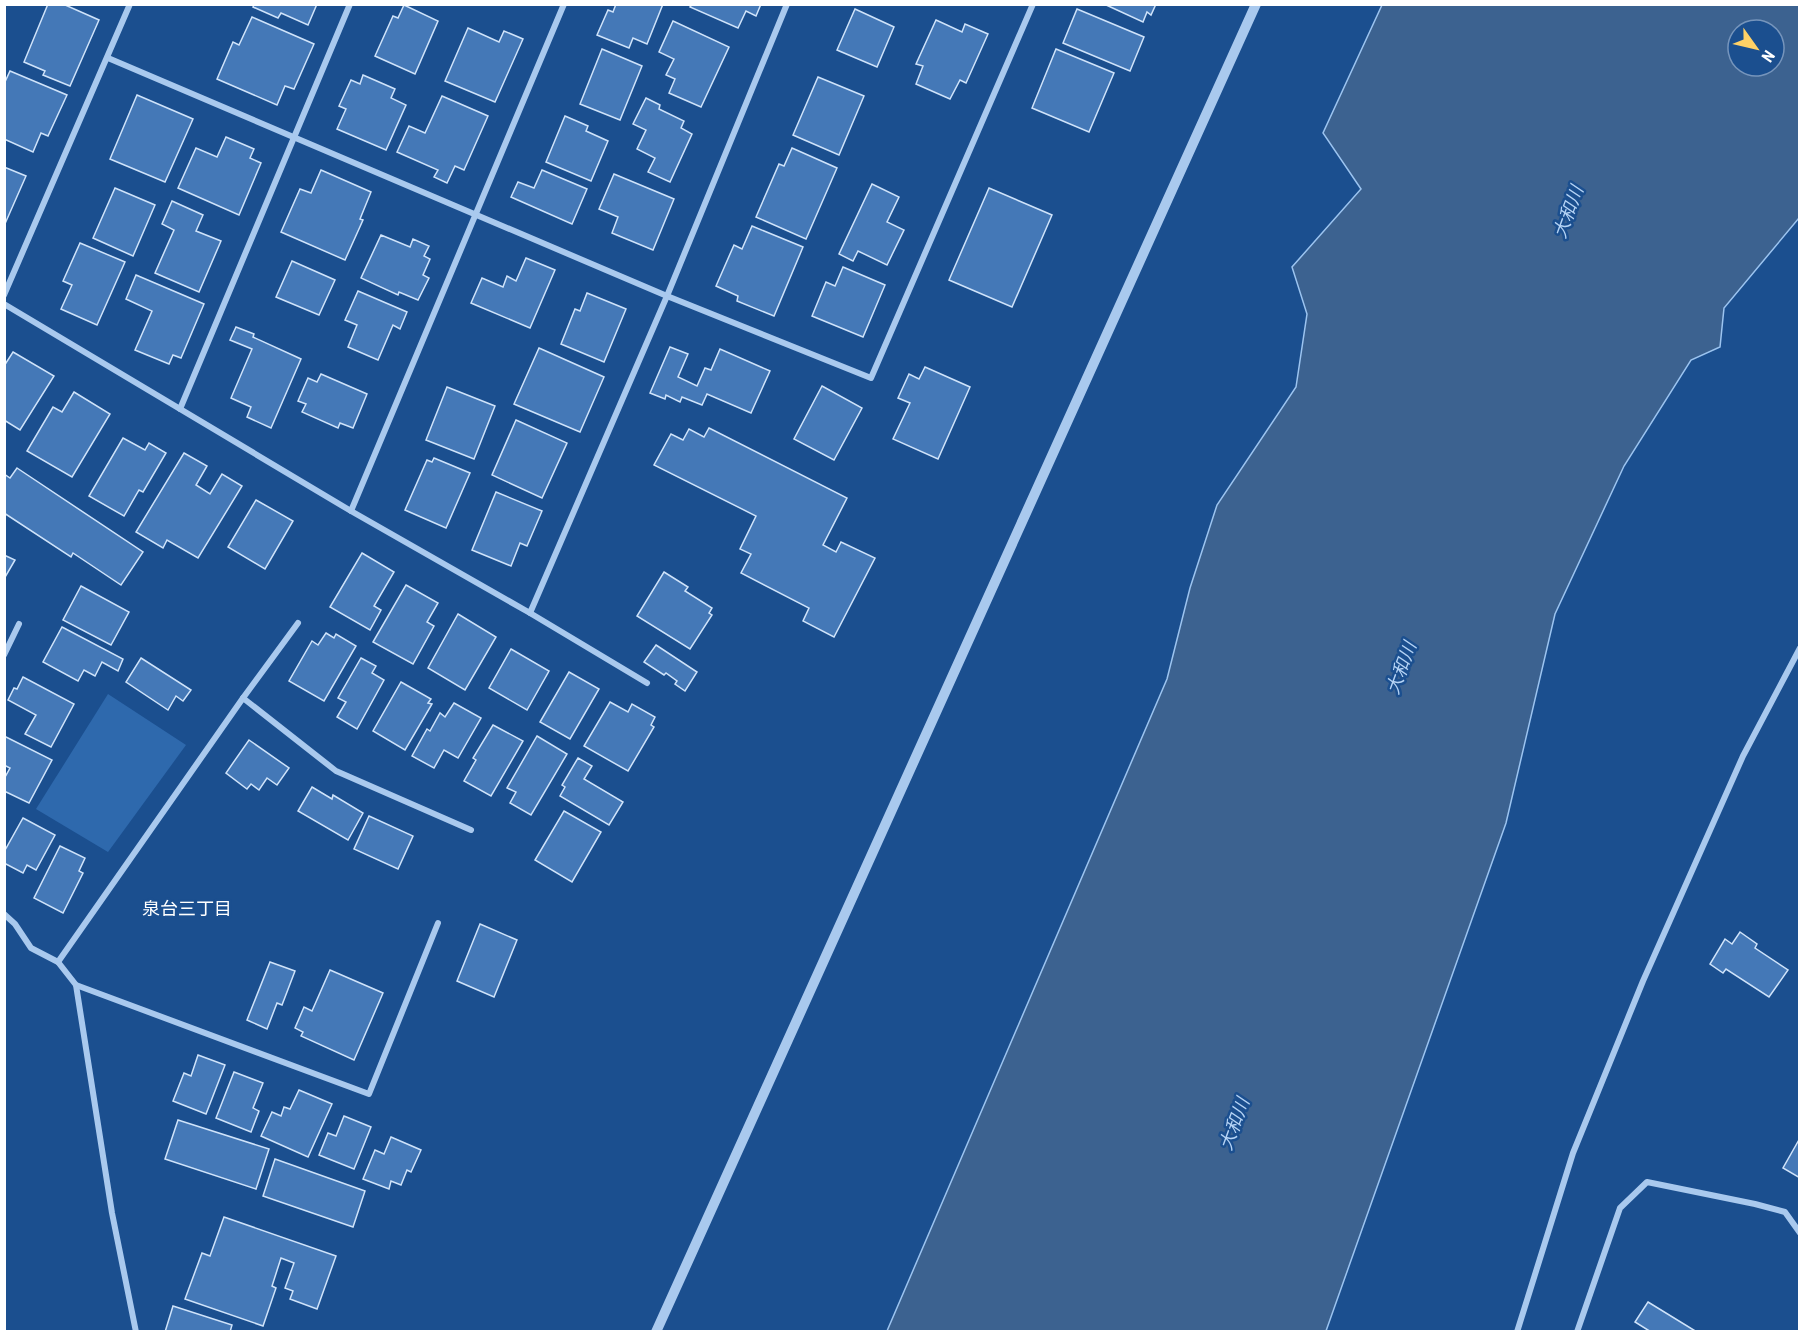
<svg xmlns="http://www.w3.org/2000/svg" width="1804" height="1336" font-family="'Roboto Condensed','Noto Sans JP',sans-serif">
	<rect width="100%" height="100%" fill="#1b4f8f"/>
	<polygon fill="#2e69ad" points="108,694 186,745 108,852 36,809"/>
	<path fill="#3c6290" stroke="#9cc4f0" stroke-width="1.5" fill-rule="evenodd" d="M1382,5h417v213l-75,90 -4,39 -29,13 -67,106 -69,148 -49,209 -180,508h-439l280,-652 23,-91 27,-83 79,-118 11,-73 -15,-47 69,-78 -38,-56zM1738,30h36v36h-36z"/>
	<g fill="#4478b7" stroke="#cfe3fa" stroke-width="1.5">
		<polygon points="48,4 63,4 99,20 70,86 43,75 45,71 24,62"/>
		<polygon points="254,4 317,4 308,25 281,13 278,18 253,7"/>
		<polygon points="616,4 663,4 647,44 633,38 629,48 597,35 608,10 613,12"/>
		<polygon points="692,4 761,4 756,16 746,11 738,28 690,7"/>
		<polygon points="1104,4 1156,4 1151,15 1147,12 1143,22"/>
		<polygon points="404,5 438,21 415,74 375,56 393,16 398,18"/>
		<polygon points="855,9 894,27 877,67 837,50"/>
		<polygon points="1077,9 1144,37 1130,71 1063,43"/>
		<polygon points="252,17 314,44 294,89 285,86 277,105 217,79 233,42 239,45"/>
		<polygon points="936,20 962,32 965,24 988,34 966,83 960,80 950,99 916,84 923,66 916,64"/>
		<polygon points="673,21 729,47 701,107 669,93 675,79 666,75 674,59 659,52"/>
		<polygon points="468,28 499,42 504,31 523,39 495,102 445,81"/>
		<polygon points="602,49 642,66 620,120 580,104"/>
		<polygon points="1056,49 1114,73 1089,132 1032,108"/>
		<polygon points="10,71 67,95 48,136 41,133 33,152 4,139 4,84"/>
		<polygon points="363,75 395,89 391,98 406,105 386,150 337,129 346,109 339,106 351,80 360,84"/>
		<polygon points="818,77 864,96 839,155 793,135"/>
		<polygon points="137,95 193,119 165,182 110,159"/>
		<polygon points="442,96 488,116 464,170 455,166 447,183 434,177 438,170 397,152 409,126 425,133"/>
		<polygon points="646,98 660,105 659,109 684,121 681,128 692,134 670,182 648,172 655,158 637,149 646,130 633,124"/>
		<polygon points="565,116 588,126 586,131 608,141 591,181 546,162"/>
		<polygon points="226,137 254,149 250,158 261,163 239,215 178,188 196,148 217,157"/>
		<polygon points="792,148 837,168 806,239 756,217 779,164 784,166"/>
		<polygon points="4,167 26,176 4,226"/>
		<polygon points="321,170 371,192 360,219 363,220 345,260 281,232 300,189 311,193"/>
		<polygon points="542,170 587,189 572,224 511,197 518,182 534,188"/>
		<polygon points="614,174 674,199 653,250 612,233 618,217 599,209"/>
		<polygon points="872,184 899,197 887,222 904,230 887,265 858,251 853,261 839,254"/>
		<polygon points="115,188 155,205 133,256 93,238"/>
		<polygon points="989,188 1052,215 1012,307 949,280"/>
		<polygon points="172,201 203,215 196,231 221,241 199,292 155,273 174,230 162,224"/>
		<polygon points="752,226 803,247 774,316 737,301 738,296 716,286 734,245 742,249"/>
		<polygon points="381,235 410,247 413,239 429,246 424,256 430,259 423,275 429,278 418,300 399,292 398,295 361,278"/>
		<polygon points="80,243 125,262 97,325 61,309 72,285 63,281"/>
		<polygon points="526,258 555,270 530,328 471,303 482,278 503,287 507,276 516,281"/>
		<polygon points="292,261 335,280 319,315 276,297"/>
		<polygon points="843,267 885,285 863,337 812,316 826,282 835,286"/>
		<polygon points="136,275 204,304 181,358 173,355 169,364 135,350 152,311 126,299"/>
		<polygon points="358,291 407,312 400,329 393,325 378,360 348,347 357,325 345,320"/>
		<polygon points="587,293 626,309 604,362 561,344 575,309 580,311"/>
		<polygon points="236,327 254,334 253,337 301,359 271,428 247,417 251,407 231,398 252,349 230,340"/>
		<polygon points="670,347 688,354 678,377 697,386 705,368 711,370 720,349 770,371 751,413 707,394 702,405 682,397 680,402 666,395 665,399 650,393"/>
		<polygon points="539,348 604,377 580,432 514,404"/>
		<polygon points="13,352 54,376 20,430 4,420 4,366"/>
		<polygon points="925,367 970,387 938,459 893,439 910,403 898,398 909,374 919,379"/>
		<polygon points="321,374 367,394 353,428 340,423 338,428 302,412 306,404 298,401 308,378 317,382"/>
		<polygon points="822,386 862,408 834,460 794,439"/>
		<polygon points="447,387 495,406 474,459 426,440"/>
		<polygon points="74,392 110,414 72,477 27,451 53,407 62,412"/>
		<polygon points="516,420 567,443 542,498 492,475"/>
		<polygon points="709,428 847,498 823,545 836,552 841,542 875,558 834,637 803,621 809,608 741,573 751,554 740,549 756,516 654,465 671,434 683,440 689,429 704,437"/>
		<polygon points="123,438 145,450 149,443 166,453 143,492 139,490 124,516 89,496"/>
		<polygon points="184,453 207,466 196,485 210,494 222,474 242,486 198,558 167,540 163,548 136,532"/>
		<polygon points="434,458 470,473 446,528 405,510 427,460 432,462"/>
		<polygon points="17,468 143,552 121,585 73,553 71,557 4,513 4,474 10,478"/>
		<polygon points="496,492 542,511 527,546 520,543 511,566 472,550"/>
		<polygon points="256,500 293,521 265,569 228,547"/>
		<polygon points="362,553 394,572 374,606 381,610 370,630 330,607"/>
		<polygon points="4,555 15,560 4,579"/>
		<polygon points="664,572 688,587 685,591 712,608 709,613 712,615 690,649 637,616"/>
		<polygon points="406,585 438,603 427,622 434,626 413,664 373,642"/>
		<polygon points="81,586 129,612 111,645 63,620"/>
		<polygon points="458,614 496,637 465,690 428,668"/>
		<polygon points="62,627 123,659 118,671 102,662 95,676 84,670 78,681 43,662"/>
		<polygon points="326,633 334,638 336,634 356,646 324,701 289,681 312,641 318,645"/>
		<polygon points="656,645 697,672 685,691 675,684 677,681 666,673 664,675 644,662"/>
		<polygon points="511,649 549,671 527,710 489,688"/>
		<polygon points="141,658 191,690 183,701 176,696 168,710 126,682"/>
		<polygon points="361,658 376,666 372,673 384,680 357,729 337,717 346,702 338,698"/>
		<polygon points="569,672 599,689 570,739 540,722"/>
		<polygon points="23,677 74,704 51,747 25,734 36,715 8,700 14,688 17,689"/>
		<polygon points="401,682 431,699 428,703 432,704 405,750 373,731"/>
		<polygon points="610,702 628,712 632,704 655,717 651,725 654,727 628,771 584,746"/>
		<polygon points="454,703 481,718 458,758 444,750 434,768 412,756 427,729 430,731 440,713 445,717"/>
		<polygon points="493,725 523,741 491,796 464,781 476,760 473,758"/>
		<polygon points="4,736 52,760 29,803 4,791 4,779 10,768 4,765"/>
		<polygon points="537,736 567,754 531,815 510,803 516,792 507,788"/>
		<polygon points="249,740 289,768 277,785 267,778 259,790 251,784 247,789 226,773"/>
		<polygon points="578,758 592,766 584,779 623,802 609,825 560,796 565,787 562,785"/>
		<polygon points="312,787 332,799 333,795 363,813 348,840 298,811"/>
		<polygon points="564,811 601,832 572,882 535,860"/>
		<polygon points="369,816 413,836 398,869 354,849"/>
		<polygon points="23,818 55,835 36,870 27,865 23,873 4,863 4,852"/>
		<polygon points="60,846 85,858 79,871 83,873 63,913 34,898"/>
		<polygon points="480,924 517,940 494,997 457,981"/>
		<polygon points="1740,932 1757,944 1755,948 1788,970 1769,997 1726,969 1723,973 1710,964 1725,939 1732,944"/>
		<polygon points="270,962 295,971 282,1005 277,1003 267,1029 247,1020"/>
		<polygon points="330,970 383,993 354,1060 301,1036 303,1032 295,1028 304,1007 312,1011"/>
		<polygon points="198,1055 225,1065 206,1114 173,1101 184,1073 191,1076"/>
		<polygon points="234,1072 263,1083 253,1108 259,1111 251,1132 216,1118"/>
		<polygon points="299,1090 332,1104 308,1157 261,1136 272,1112 281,1116 284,1107 290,1109"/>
		<polygon points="344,1116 371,1127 354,1169 319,1155 328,1133 336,1136"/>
		<polygon points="178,1120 269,1149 256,1189 165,1159"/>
		<polygon points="391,1137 421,1150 411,1172 407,1170 401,1185 391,1181 389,1189 363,1179 375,1150 384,1154"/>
		<polygon points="1800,1138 1800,1178 1783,1168"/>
		<polygon points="275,1159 365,1191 353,1227 263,1196"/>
		<polygon points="224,1217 336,1256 317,1309 290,1299 293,1291 285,1288 294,1263 281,1258 272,1286 276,1288 263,1326 185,1299 202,1253 210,1256"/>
		<polygon points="1648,1302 1697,1332 1651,1332 1635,1322"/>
		<polygon points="173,1306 232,1325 230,1332 165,1332"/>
	</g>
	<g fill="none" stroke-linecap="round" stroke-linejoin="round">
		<g stroke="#a9c9ee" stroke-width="6">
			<polyline points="108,58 667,296 871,378 1033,4"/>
			<polyline points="4,295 130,4"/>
			<polyline points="4,304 351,511 530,613 667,296 787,4"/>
			<polyline points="180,409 350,4"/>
			<polyline points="351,511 564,4"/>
			<polyline points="530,613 647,683"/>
			<polyline points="4,655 19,624"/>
			<polyline points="243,698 298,623"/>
			<polyline points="4,914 15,924 31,948 58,962 76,985 369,1094 438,923"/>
			<polyline points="58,962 243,698 336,771 471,830"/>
			<polyline points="76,985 112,1213 136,1332"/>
			<polyline points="1517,1332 1573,1153 1643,981 1743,756 1800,648"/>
			<polyline points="1577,1332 1620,1208 1647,1182 1755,1204 1785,1212 1800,1233"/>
		</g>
		<polyline stroke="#a9c9ee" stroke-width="10" points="656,1332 1256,4"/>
	</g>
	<g text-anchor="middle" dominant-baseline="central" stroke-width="5" stroke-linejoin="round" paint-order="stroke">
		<g font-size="18" font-style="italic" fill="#b5d3f5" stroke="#1b4f8f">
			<text transform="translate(1568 212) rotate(-70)">大和川</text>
			<text transform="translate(1401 668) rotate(-70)">大和川</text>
			<text transform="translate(1234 1124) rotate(-70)">大和川</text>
		</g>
		<g font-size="18" fill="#fff" stroke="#1b4f8f">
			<text x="187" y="908">泉台三丁目</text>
		</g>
	</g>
	<rect width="1804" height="1336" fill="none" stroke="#ffffff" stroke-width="12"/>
	<g transform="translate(1756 48) rotate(124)"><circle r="28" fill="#1b4f8f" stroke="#7695bc" stroke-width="1.5"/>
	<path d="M0-4.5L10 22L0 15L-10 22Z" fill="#ffd166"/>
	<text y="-9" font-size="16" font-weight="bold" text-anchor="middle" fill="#ffffff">N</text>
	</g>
</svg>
